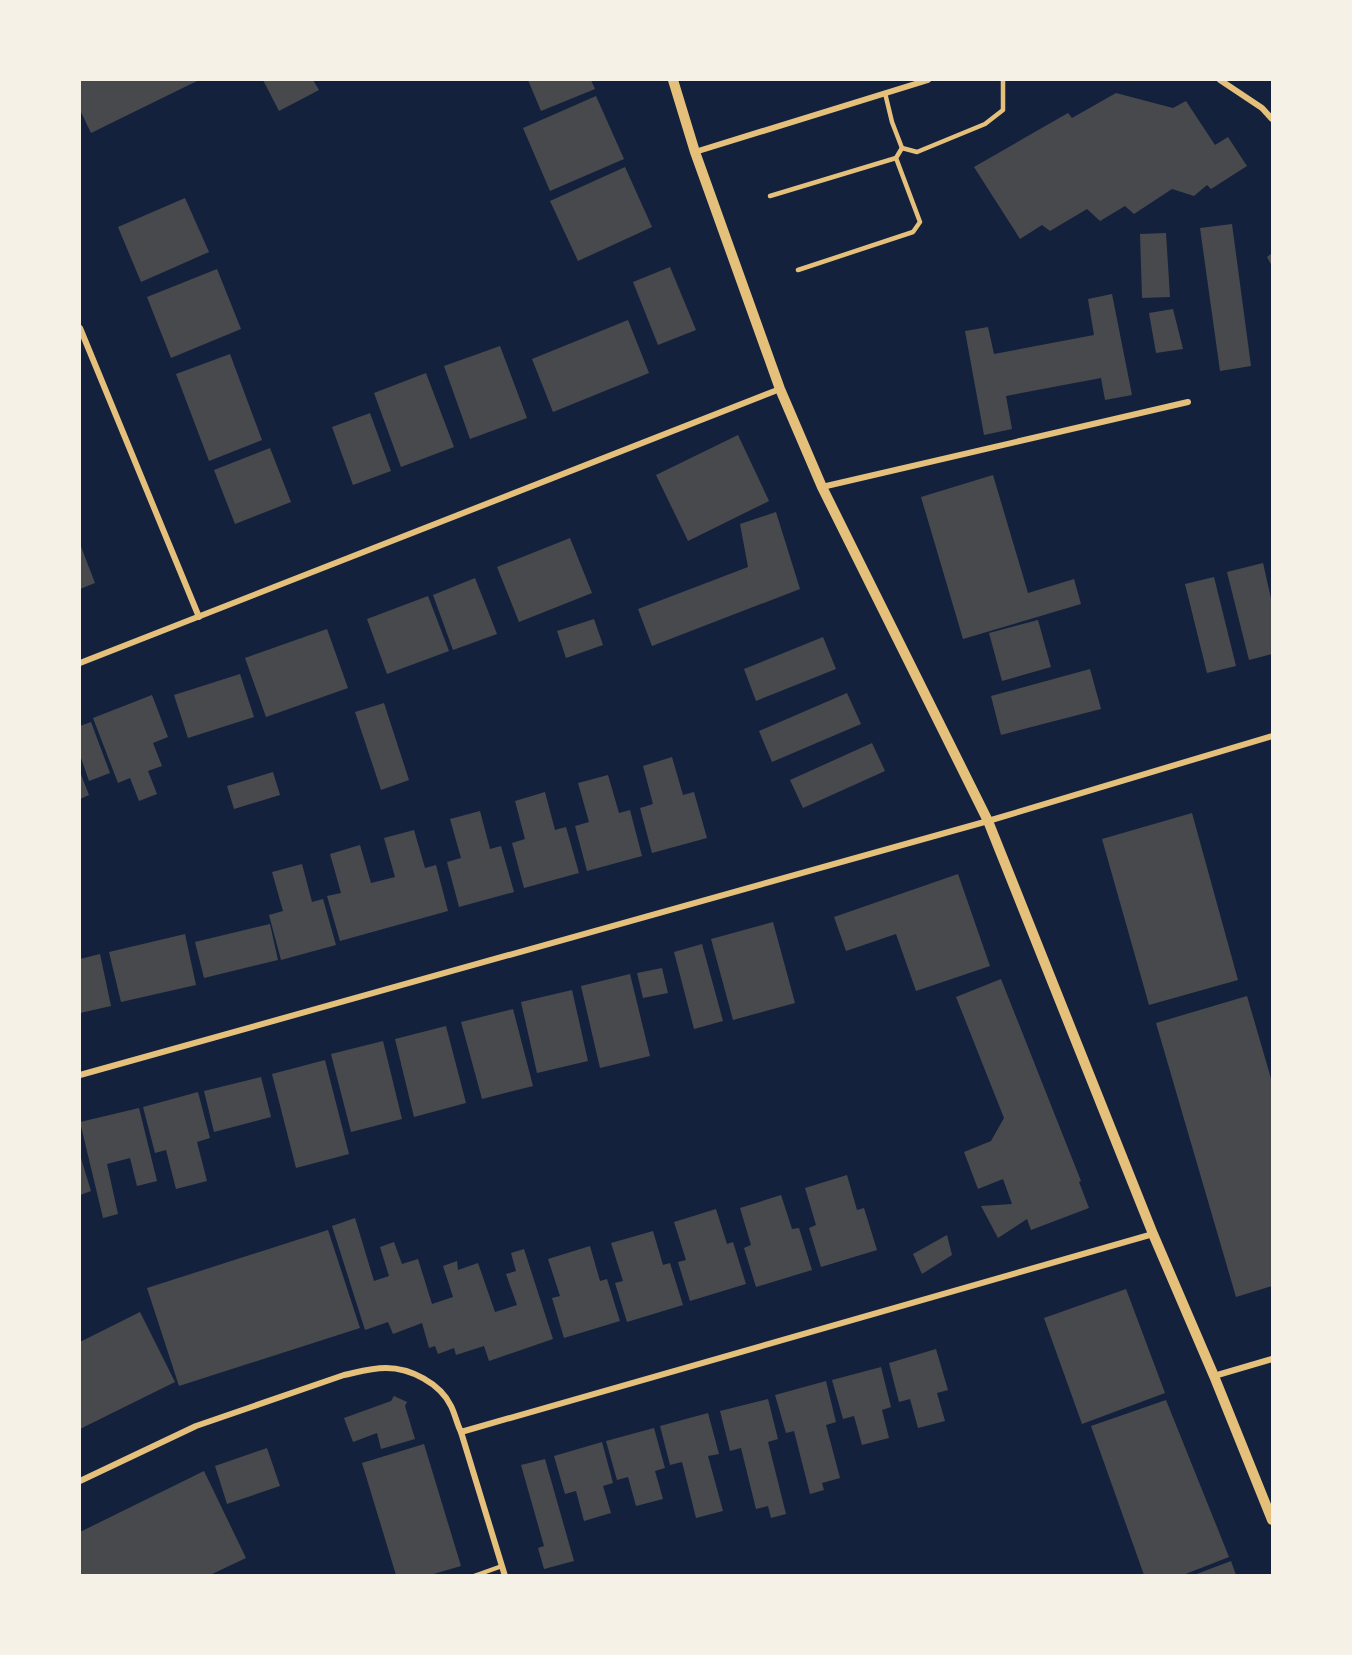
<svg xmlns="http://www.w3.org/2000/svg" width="1352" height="1655" font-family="'Varela Round',sans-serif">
	<rect width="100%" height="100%" fill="#14213d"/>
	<g fill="#48494c">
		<polygon points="80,80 199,80 91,133 80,110"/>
		<polygon points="263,80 313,80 319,90 279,111"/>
		<polygon points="528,80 591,80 595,89 541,111"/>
		<polygon points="1116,93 1173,108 1186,101 1215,145 1228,137 1247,166 1211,189 1207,185 1194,196 1172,189 1134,214 1125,206 1100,221 1087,209 1050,231 1042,225 1020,239 974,167 1068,113 1072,118"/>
		<polygon points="596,96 624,159 550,191 523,128"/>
		<polygon points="625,167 652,227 578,261 550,201"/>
		<polygon points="185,198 209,252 141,282 118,227"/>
		<polygon points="1232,224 1251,366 1220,371 1200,228"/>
		<polygon points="1166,233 1170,297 1142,298 1140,234"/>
		<polygon points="1272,253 1272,266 1267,257"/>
		<polygon points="670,267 696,330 658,345 633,282"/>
		<polygon points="217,269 241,329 171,358 147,297"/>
		<polygon points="1112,294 1132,395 1105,400 1101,378 1006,396 1012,429 984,435 965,331 988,327 994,354 1094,335 1088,299"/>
		<polygon points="1173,309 1183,349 1156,353 1149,313"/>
		<polygon points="628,320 649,373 553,412 532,359"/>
		<polygon points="500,346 527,418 470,439 444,366"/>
		<polygon points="230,354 262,440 209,461 176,374"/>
		<polygon points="426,373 454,447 401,467 374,393"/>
		<polygon points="370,413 391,471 353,485 332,427"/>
		<polygon points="738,435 769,501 688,541 656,475"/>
		<polygon points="270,448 291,502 235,524 214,470"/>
		<polygon points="993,475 1028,593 1074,579 1081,604 963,639 921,497"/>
		<polygon points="776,512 800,589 652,646 638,609 748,567 740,524"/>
		<polygon points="570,538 592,593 519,622 497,567"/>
		<polygon points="80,544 95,583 80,589"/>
		<polygon points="1263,563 1272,603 1272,654 1249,660 1227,572"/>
		<polygon points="1214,577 1236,666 1207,673 1185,584"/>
		<polygon points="475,578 497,634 453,650 433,595"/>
		<polygon points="428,596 449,651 387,674 367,619"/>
		<polygon points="594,619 603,645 566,658 557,631"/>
		<polygon points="1038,620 1051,667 1002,681 989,633"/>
		<polygon points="327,629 348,688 266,717 245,658"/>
		<polygon points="823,637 836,669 756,701 744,669"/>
		<polygon points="1090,669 1101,709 1001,735 991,696"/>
		<polygon points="240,674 254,717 188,738 174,695"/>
		<polygon points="847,693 861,724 772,762 759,731"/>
		<polygon points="152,695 168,737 153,743 162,766 148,771 157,794 139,801 130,778 118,783 93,718"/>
		<polygon points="384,703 409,780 381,790 355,712"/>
		<polygon points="91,722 110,773 89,781 80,755 80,726"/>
		<polygon points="872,743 885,771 803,808 790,780"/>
		<polygon points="672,757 683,795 694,792 707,838 652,853 640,808 653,804 643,766"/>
		<polygon points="80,772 89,795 80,799"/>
		<polygon points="273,772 280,795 234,809 227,786"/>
		<polygon points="608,775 619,813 630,810 642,856 587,871 575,826 589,822 578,783"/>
		<polygon points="545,792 555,830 566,827 579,873 524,888 512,843 525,839 515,801"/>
		<polygon points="480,811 490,849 501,846 514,892 459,907 447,862 461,858 450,819"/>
		<polygon points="1192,813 1238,980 1149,1005 1102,839"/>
		<polygon points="414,830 425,868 436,865 448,911 340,941 327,896 341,893 330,854 360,845 371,883 395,877 384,838"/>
		<polygon points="302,864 312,902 323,899 336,945 281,960 269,915 283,911 272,872"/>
		<polygon points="958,874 990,966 916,991 896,934 846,951 834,917"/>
		<polygon points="773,922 795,1003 733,1020 711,939"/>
		<polygon points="270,924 278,960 204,978 195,942"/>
		<polygon points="185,934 196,985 121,1002 109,952"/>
		<polygon points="702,944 723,1021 694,1029 674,952"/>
		<polygon points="100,954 111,1006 80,1013 80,959"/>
		<polygon points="662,968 668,993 643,998 637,973"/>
		<polygon points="630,974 650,1056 600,1068 581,986"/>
		<polygon points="1001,979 1081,1181 1079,1182 1089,1208 1031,1230 1027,1219 998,1238 981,1206 1012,1204 1003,1179 978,1189 964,1152 991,1141 1004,1118 956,997"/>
		<polygon points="572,990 588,1061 537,1073 521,1002"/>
		<polygon points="1247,996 1272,1082 1272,1286 1236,1297 1156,1023"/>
		<polygon points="513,1009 533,1086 482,1099 461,1022"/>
		<polygon points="446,1026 466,1103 414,1117 395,1039"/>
		<polygon points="383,1041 402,1119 351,1132 331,1054"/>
		<polygon points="325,1060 349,1154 296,1168 272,1074"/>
		<polygon points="261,1077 271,1117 214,1132 204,1091"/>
		<polygon points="198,1092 210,1138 197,1142 207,1181 176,1189 166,1150 155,1153 143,1107"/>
		<polygon points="139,1108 157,1181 137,1186 130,1158 107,1164 118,1214 103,1218 80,1122"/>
		<polygon points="80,1155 91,1191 80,1195"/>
		<polygon points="847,1175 857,1210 864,1208 877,1250 821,1267 809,1228 816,1225 805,1188"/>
		<polygon points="781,1195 792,1229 799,1228 812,1270 756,1287 744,1248 751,1245 740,1208"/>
		<polygon points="716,1209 727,1244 733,1242 746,1284 690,1301 678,1262 686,1260 674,1222"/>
		<polygon points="355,1218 374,1281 389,1276 380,1247 394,1242 402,1264 418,1259 432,1304 453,1297 443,1266 457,1261 458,1270 478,1263 495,1312 517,1305 506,1274 516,1271 511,1253 524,1249 553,1339 489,1361 484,1346 456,1355 454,1348 438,1354 435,1346 429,1348 422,1323 393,1334 388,1322 365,1330 332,1226"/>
		<polygon points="328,1230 360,1328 179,1386 147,1288"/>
		<polygon points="653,1231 663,1265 670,1263 683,1305 627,1322 615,1283 623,1281 611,1243"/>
		<polygon points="947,1235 952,1255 922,1274 913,1254"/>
		<polygon points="590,1246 600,1281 607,1279 620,1321 564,1338 552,1298 560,1296 548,1259"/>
		<polygon points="1126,1289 1165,1393 1082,1424 1044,1318"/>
		<polygon points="140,1312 175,1382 80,1429 80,1342"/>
		<polygon points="936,1349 948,1390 937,1393 945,1421 918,1428 910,1399 899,1402 889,1363"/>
		<polygon points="881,1367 891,1407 882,1410 889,1438 862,1445 854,1416 843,1419 832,1380"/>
		<polygon points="826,1381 836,1422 826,1425 840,1478 822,1483 824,1490 810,1494 794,1431 786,1433 775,1395"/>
		<polygon points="394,1396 407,1402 405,1406 415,1439 381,1449 377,1433 353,1442 344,1418 391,1401"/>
		<polygon points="768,1399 778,1439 768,1442 786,1514 771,1518 768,1506 756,1509 741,1448 730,1451 720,1411"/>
		<polygon points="1166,1400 1229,1557 1183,1575 1144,1575 1091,1426"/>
		<polygon points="708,1413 719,1454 708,1456 723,1511 696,1518 682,1462 670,1465 660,1426"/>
		<polygon points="654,1428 665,1468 655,1471 663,1499 636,1506 628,1477 617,1480 606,1441"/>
		<polygon points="602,1442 613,1483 603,1486 611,1513 584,1521 576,1491 565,1494 554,1456"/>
		<polygon points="424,1444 461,1566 430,1575 396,1575 362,1463"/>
		<polygon points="267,1448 280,1486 227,1504 215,1466"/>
		<polygon points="545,1459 574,1561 544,1569 538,1548 544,1546 521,1465"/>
		<polygon points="204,1471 246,1558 210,1575 80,1575 80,1532"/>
		<polygon points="1231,1561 1236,1575 1194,1575"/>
	</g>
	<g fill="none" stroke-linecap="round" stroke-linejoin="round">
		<g stroke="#e5c07b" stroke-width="4.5">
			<polyline points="885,93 892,122 902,148 917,152 985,124 1003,110 1003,80"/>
			<polyline points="770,196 896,158"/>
			<polyline points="798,270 913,232 920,222 896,158 902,148"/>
			<polyline points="474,1576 502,1566"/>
		</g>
		<g stroke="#e5c07b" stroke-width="6">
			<polyline points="1220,80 1262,108 1272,119"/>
			<polyline points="695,152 928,80"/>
			<polyline points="80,328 199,617"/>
			<polyline points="822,487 1188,402"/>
			<polyline points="80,663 780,389"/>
			<polyline points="80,1075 988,821 1272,736"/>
			<polyline points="1214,1376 1272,1359"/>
			<polyline points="461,1432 505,1576"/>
			<path d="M80,1481l116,-55 148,-51c14,-3 27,-7 42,-7 24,0 54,15 65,38 4,8 6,18 10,26l692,-198"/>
		</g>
		<polyline stroke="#e5c07b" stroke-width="10" points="673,80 695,152 780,389 822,487 988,821 1153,1234 1214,1376 1272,1520"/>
	</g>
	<rect width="1352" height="1655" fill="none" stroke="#f6f1e7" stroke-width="162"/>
</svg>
